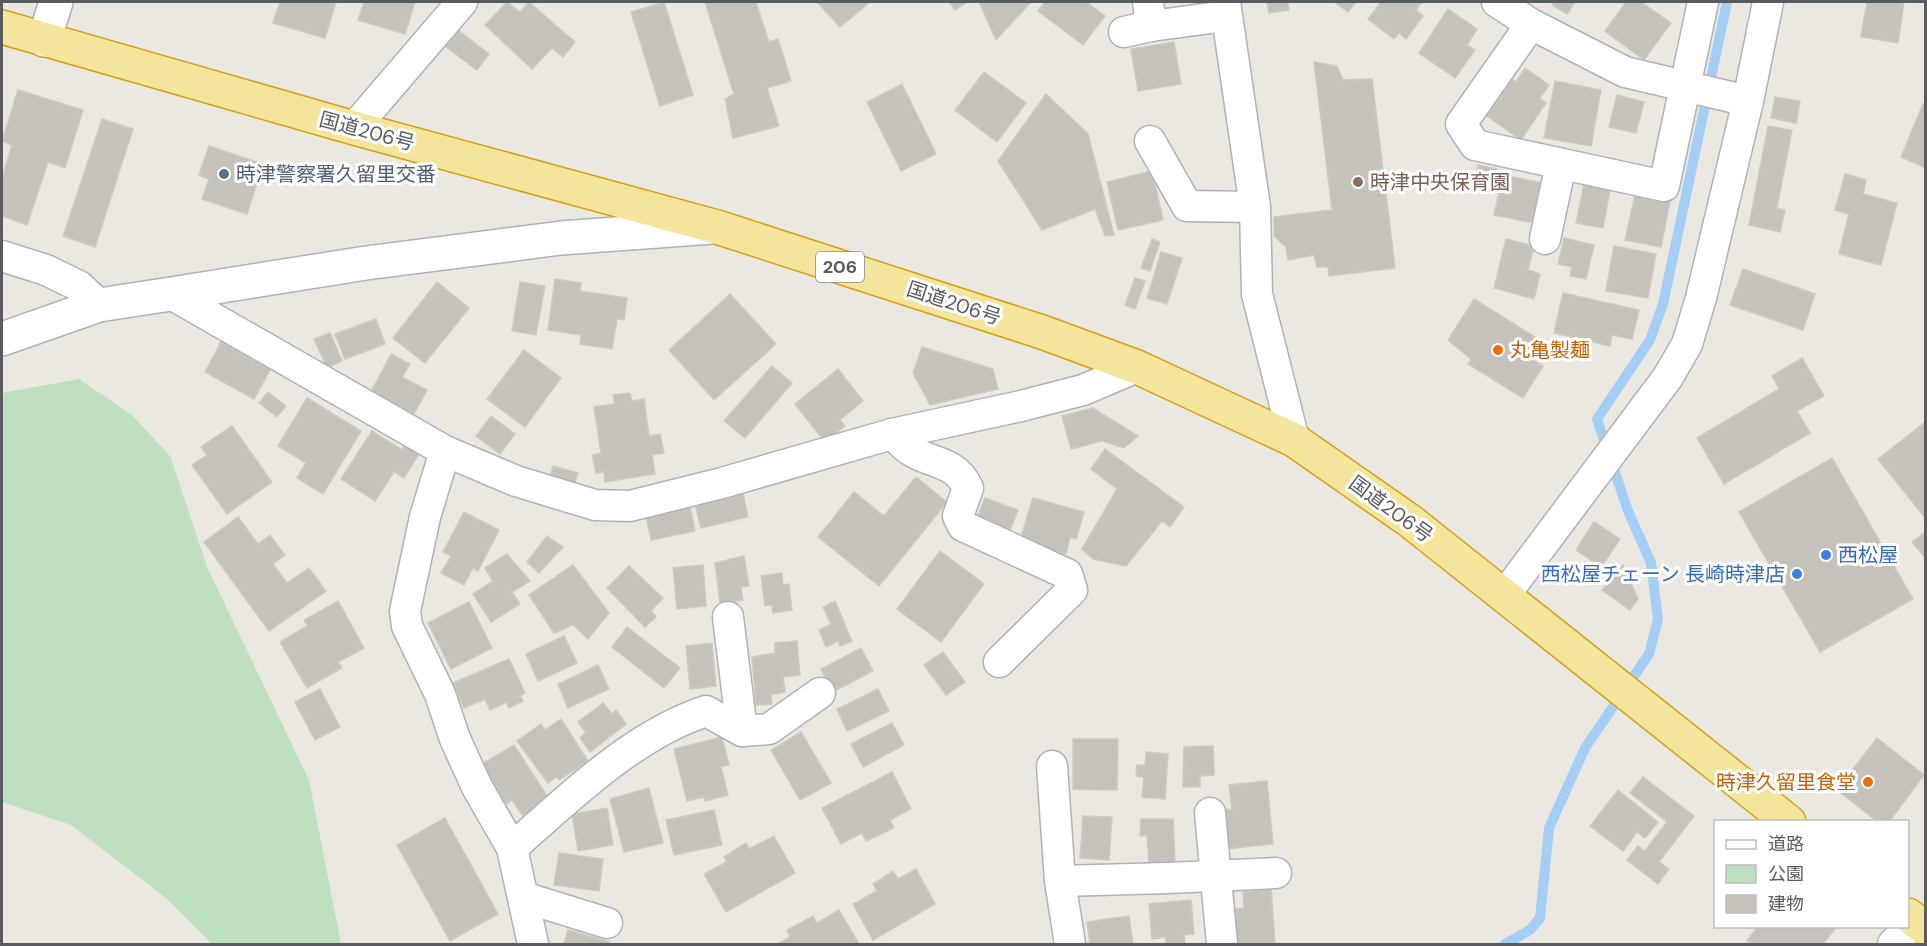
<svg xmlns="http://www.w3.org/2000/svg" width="1927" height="946" font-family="'DM Sans','Noto Sans JP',sans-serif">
	<rect width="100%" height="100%" fill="#eae8e0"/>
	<polygon fill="#bee0c0" points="79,379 132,415 170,456 207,567 309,780 341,944 212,944 166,898 71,825 2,802 2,393"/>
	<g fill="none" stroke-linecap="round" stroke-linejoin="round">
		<polyline stroke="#a4cef6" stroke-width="10" points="1505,944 1530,930 1540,918 1549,828 1585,748 1649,654 1658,619 1651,563 1628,511 1597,419 1650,340 1663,304 1727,2"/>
	</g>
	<g fill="#c5c2bc" stroke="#cecabf" stroke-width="1.5">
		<polygon points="280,2 336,2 325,38 273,23"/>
		<polygon points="364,2 415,2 405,34 358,20"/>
		<polygon points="507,2 520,12 529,2 575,42 563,57 552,48 532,69 485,25"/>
		<polygon points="664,2 693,95 660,106 631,12"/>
		<polygon points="705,2 756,2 769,42 778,39 791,81 767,88 779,126 733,138 725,99 734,94"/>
		<polygon points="817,2 870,2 840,27"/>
		<polygon points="949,2 967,2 955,10"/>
		<polygon points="982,2 1031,2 996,40 980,4"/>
		<polygon points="1045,2 1086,2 1105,16 1083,45 1038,11"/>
		<polygon points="1267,2 1288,2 1289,10 1269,13"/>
		<polygon points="1334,2 1356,2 1348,12"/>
		<polygon points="1381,2 1422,2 1416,10 1423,16 1406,39 1399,33 1394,39 1368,19"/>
		<polygon points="1554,2 1575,2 1567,14 1552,5"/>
		<polygon points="1626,2 1641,2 1671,23 1644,60 1605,31"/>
		<polygon points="1867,2 1904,2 1898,43 1861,37"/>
		<polygon points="1448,9 1477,29 1467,45 1475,50 1455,78 1419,53"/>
		<polygon points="458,30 489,54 477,70 445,46"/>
		<polygon points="1174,42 1181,84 1138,91 1131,49"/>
		<polygon points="1314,62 1337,66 1343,80 1372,79 1395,268 1329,276 1328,267 1317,267 1314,255 1288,260 1286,247 1274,236 1274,217 1332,210"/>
		<polygon points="1525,68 1549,85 1540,98 1546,103 1521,140 1487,116 1512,79 1516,82"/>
		<polygon points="984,72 1026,103 997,142 955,110"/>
		<polygon points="1555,81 1601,90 1591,146 1544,138"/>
		<polygon points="902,84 936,154 901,171 867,102"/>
		<polygon points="18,90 83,110 65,168 48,162 27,225 2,216 2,178 12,145 2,141"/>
		<polygon points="1046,94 1088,134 1114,235 1105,236 1095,209 1042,230 998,161"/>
		<polygon points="1617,95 1644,102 1636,133 1609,127"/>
		<polygon points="1775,97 1800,101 1796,123 1771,118"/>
		<polygon points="1923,104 1926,105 1926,168 1901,157"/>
		<polygon points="102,119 133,129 95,247 63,236"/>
		<polygon points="1768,126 1792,130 1777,208 1785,210 1780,232 1749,225"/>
		<polygon points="209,146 263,164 247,214 202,199 209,179 199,175"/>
		<polygon points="1478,165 1497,169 1493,187 1474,184"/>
		<polygon points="1152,171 1163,220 1118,230 1107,182"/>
		<polygon points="1845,174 1866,180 1863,194 1897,203 1881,265 1839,254 1849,214 1835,210"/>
		<polygon points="1503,175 1543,183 1534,223 1494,215"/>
		<polygon points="1584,185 1610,190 1603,228 1576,223"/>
		<polygon points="1635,195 1670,201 1661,247 1625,240"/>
		<polygon points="1564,238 1594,245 1586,279 1570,276 1572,267 1558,264"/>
		<polygon points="1152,239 1160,242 1150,271 1141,268"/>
		<polygon points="1506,239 1534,246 1528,270 1540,274 1534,299 1494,288"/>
		<polygon points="1614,246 1656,254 1648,298 1606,291"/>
		<polygon points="1161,252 1182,258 1167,304 1147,298"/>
		<polygon points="1743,269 1815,294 1803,330 1730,305"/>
		<polygon points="1135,278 1145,281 1135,309 1125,305"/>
		<polygon points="555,279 581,283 580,291 627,298 624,320 617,319 612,349 580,344 581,335 548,330"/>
		<polygon points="437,282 469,308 425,363 393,338"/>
		<polygon points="520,282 545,286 536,335 512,331"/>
		<polygon points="1563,293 1639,310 1632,339 1612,335 1610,346 1554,333"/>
		<polygon points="730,294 776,344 714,400 669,350"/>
		<polygon points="1474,299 1540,340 1534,360 1543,366 1523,398 1468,364 1471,359 1448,340"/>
		<polygon points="376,319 385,344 345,359 335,334"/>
		<polygon points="330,333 342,361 327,368 314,339"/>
		<polygon points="221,342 270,370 254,399 205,372"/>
		<polygon points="922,347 993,369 998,389 930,405 913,373"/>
		<polygon points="524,350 561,378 525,427 487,399"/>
		<polygon points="391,354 410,364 402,377 427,390 414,414 371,392"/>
		<polygon points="1802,358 1824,396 1797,411 1810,433 1724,484 1697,438 1779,389 1772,376"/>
		<polygon points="772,366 792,383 745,438 724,421"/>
		<polygon points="838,369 863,401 840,420 845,426 825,442 795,404"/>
		<polygon points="268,392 286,406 277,417 259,403"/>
		<polygon points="630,393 632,401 644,399 649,436 660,434 664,453 652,455 655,474 605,482 604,472 596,473 592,455 601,453 594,407 615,404 613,395"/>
		<polygon points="307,398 361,431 323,494 297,478 306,463 278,446"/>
		<polygon points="1093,408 1138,436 1124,448 1102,441 1071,449 1062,416"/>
		<polygon points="491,416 515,434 500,454 476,436"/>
		<polygon points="1924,423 1926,425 1926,519 1878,459"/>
		<polygon points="232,426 272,482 227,514 192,465 207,455 201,447"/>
		<polygon points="372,431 402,450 405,445 419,454 404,478 394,472 375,501 341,479"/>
		<polygon points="1105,449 1184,507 1170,527 1162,521 1126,566 1093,559 1082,549 1117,489 1091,469"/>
		<polygon points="1832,458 1913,599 1820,652 1739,512"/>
		<polygon points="553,466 578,473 574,485 550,478"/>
		<polygon points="916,477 947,502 879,586 818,537 854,492 884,516"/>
		<polygon points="743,493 748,517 701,528 695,504"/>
		<polygon points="985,498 1018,510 1009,533 976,521"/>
		<polygon points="1033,498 1084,512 1076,539 1070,537 1066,554 1020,540"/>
		<polygon points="690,506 695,531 651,540 646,515"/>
		<polygon points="464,512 499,530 478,571 473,568 464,585 441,573 451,556 443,552"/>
		<polygon points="238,517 258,544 270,535 285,555 273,564 287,583 309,568 326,591 269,631 204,542"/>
		<polygon points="1594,522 1620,539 1601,567 1576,550"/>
		<polygon points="1926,532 1926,559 1912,542"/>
		<polygon points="547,536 563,547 539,573 527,562"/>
		<polygon points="940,551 984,584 941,642 897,609"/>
		<polygon points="507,554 530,581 512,592 520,604 491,622 473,594 493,581 485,568"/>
		<polygon points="744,556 749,586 741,587 743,600 720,603 715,563"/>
		<polygon points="573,565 609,613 588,639 573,625 554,633 529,595"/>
		<polygon points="703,565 706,606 677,609 673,568"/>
		<polygon points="1623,565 1638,599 1630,610 1602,590"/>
		<polygon points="629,566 663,598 651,611 656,617 645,627 607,588"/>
		<polygon points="782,573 783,585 789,584 792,610 773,613 772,605 765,606 761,576"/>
		<polygon points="338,601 364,648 338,662 342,668 307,688 280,642 307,626 304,620"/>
		<polygon points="835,601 852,641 840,646 838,641 826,647 819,630 831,624 823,607"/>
		<polygon points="469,602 492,648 451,669 428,623"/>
		<polygon points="627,627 680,668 664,688 612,647"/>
		<polygon points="564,636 577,663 538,681 526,654"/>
		<polygon points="797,641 800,675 783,677 785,692 771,695 772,704 756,705 752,657 775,653 775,643"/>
		<polygon points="712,643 716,686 690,689 686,646"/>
		<polygon points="861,648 873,671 833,692 821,669"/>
		<polygon points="943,652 965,682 946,695 924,665"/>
		<polygon points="509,659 525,693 520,696 523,701 509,708 506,702 490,710 485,699 464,708 453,683"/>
		<polygon points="598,665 609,689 568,708 558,684"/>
		<polygon points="320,689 340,727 315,740 295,702"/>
		<polygon points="878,689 889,711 847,731 837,709"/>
		<polygon points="603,703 612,714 616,710 626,724 590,752 580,738 586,733 578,722"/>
		<polygon points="561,719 588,761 559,780 556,777 548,783 517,741 541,724 545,730"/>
		<polygon points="892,723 904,745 863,767 851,744"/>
		<polygon points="801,732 831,783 800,800 771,750"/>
		<polygon points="722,737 729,765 721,767 728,795 705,801 704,797 687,801 674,749"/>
		<polygon points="1877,738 1924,775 1889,822 1878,822 1837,790"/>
		<polygon points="1073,739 1118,739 1117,790 1073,789"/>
		<polygon points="514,745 549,799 523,816 512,800 506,804 482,764"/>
		<polygon points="1213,746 1214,775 1200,776 1200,787 1183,787 1184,747"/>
		<polygon points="1146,752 1168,754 1165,799 1142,797 1144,777 1136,776 1137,765 1145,765"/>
		<polygon points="892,772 911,809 890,820 894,828 866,841 862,833 841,844 822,808"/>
		<polygon points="1643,777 1694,816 1659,862 1669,869 1658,884 1627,860 1638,846 1645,851 1667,822 1630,793"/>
		<polygon points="1267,781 1273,844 1226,849 1222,810 1232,809 1229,785"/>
		<polygon points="649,788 663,843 624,852 610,799"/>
		<polygon points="1618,790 1658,822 1645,838 1637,832 1623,851 1590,826"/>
		<polygon points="607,808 613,845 578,851 572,814"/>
		<polygon points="714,810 722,845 674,855 666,820"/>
		<polygon points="1083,816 1112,817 1109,860 1080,858"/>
		<polygon points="445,818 498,914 450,941 397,845"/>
		<polygon points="1141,819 1173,819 1175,862 1149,863 1147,836 1140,836"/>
		<polygon points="774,836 795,873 726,912 704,874 727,862 724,857 746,843 749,849"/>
		<polygon points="559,853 603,859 599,891 554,885"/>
		<polygon points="916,869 935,904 873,940 853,904 877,891 873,884 893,871 898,879"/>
		<polygon points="1271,889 1275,943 1237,944 1234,909 1244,908 1243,892"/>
		<polygon points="1191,900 1194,934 1184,935 1185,944 1166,944 1165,937 1152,939 1149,904"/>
		<polygon points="839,910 859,944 778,944 790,937 787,930 813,916 817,923"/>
		<polygon points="1129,916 1133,944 1090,944 1087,922"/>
		<polygon points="1758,926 1837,926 1823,944 1753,944 1747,941"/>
		<polygon points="568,930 610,942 609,944 564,944"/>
	</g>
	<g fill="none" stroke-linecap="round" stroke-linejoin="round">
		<defs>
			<g id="minor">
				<polyline points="1148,2 1151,26 1226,16"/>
				<polyline points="1225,2 1255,207 1257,294 1294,440"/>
				<polyline points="1497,2 1531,24 1625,72 1748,101"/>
				<polyline points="1531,24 1461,124 1475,145 1664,186 1703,2"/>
				<polyline points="1124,32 1151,26"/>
				<polyline points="354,128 462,2"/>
				<polyline points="1150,141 1187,206 1255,207"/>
				<polyline points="1545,239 1561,164"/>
				<polyline points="2,256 46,270 79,286 99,305"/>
				<polyline points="171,294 445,451 516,481 595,505 630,506 722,483 892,434 1021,406 1083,390 1137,367"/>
				<path d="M892,434c6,5 12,12 18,16 21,14 45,10 58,38l-10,28 5,10 104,48 5,16 -73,72"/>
				<polyline points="445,451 425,517 405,611 407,626 440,694 455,739 477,787 512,848 533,944"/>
				<polyline points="1504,596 1668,377 1687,344 1701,298 1748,101 1768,2"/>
				<polyline points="728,617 742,731"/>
				<polyline points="1052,766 1060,881 1070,944"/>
				<polyline points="1210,813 1222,944"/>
				<path d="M512,848c57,-50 121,-113 194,-137l36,20 27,-2 51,-36"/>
				<polyline points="1060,881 1168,878 1276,873"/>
				<polyline points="523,897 607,923"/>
				<polyline points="1893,944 1916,922"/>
			</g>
			<g id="tertiary">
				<polyline points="44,40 56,2"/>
				<polyline points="2,339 99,305 171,294 366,263 561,238 712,227"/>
			</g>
			<g id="trunk">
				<polyline points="2,27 354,128 717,227 1042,332 1137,367 1294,440 1410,521 1789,822"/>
				<polyline points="1908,915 1926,929"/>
			</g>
		</defs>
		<use href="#minor" stroke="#b0b2b6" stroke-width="33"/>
		<use href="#tertiary" stroke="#b0b2b6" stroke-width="36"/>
		<use href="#trunk" stroke="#d4a116" stroke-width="36"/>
		<use href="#minor" stroke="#fff" stroke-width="30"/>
		<use href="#tertiary" stroke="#fff" stroke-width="33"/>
		<use href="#trunk" stroke="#f4e59c" stroke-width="33"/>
	</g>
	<circle fill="#5c6f8a" stroke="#fff" stroke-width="2" cx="224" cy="174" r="6"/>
	<circle fill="#8d6e63" stroke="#fff" stroke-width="2" cx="1358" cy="182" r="6"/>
	<g fill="#e8710a" stroke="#fff" stroke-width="2">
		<circle cx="1498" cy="350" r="6"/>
		<circle cx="1868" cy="782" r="6"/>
	</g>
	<g fill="#3f7fe0" stroke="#fff" stroke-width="2">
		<circle cx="1826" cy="555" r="6"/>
		<circle cx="1797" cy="574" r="6"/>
	</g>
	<g text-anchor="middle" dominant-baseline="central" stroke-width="6" stroke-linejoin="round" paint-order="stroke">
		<rect fill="#fff" stroke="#8b8c8f" stroke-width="1.5" x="816" y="252" width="48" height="30" rx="4.5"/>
		<g font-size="18" font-weight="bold" fill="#595b5f">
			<text x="840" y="267">206</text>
		</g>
		<g font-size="20" fill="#595b5f" stroke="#fff">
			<text transform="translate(367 131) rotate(15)">国道206号</text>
			<text transform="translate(954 303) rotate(18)">国道206号</text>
			<text transform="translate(1391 509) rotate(36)">国道206号</text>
		</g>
		<g font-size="20" fill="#4e5e75" stroke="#fff" text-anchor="start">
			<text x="236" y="174">時津警察署久留里交番</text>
		</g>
		<g font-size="20" fill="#785e54" stroke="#fff" text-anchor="start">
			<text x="1370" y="182">時津中央保育園</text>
		</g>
		<g font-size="20" fill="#c56008" stroke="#fff" text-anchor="start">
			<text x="1510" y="350">丸亀製麺</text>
			<text x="1856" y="782" text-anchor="end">時津久留里食堂</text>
		</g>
		<g font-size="20" fill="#366cbe" stroke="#fff" text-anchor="start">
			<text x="1838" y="555">西松屋</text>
			<text x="1785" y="574" text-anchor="end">西松屋チェーン 長崎時津店</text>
		</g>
	</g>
	<rect width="1927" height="946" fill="none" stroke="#595b5f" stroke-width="6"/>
	<rect x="1714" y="820" width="195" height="108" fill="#ffffff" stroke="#bdbdbf" stroke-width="1.5"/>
	<rect x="1726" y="840" width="30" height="9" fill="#ffffff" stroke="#bdbdbf" stroke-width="1.5"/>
	<text x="1768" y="850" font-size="18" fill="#595b5f">道路</text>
	<rect x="1726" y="865" width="30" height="18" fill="#bee0c0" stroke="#bdbdbf" stroke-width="1.5"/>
	<text x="1768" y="880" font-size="18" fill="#595b5f">公園</text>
	<rect x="1726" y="895" width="30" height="18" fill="#c5c2bc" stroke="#bdbdbf" stroke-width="1.5"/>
	<text x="1768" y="910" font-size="18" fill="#595b5f">建物</text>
</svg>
